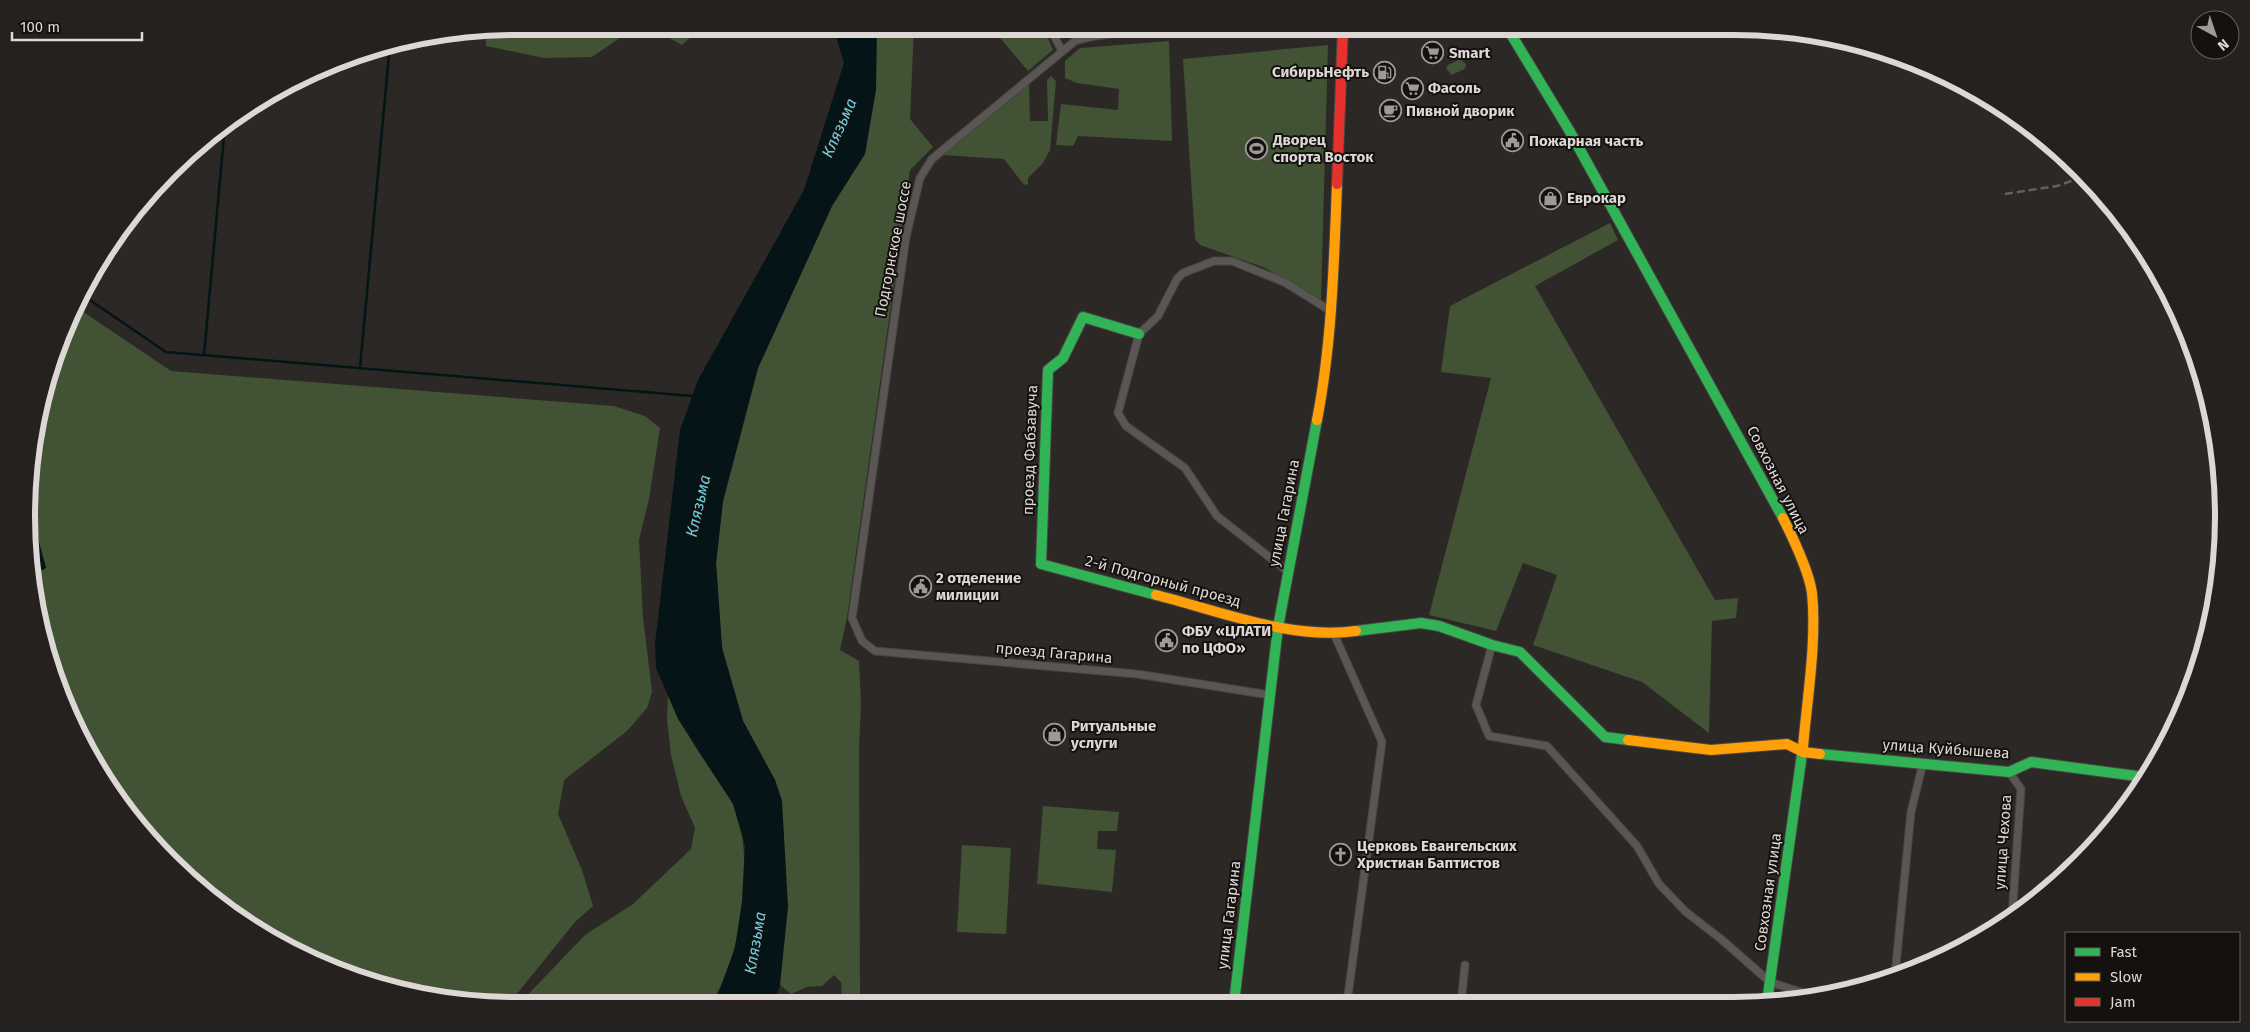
<svg xmlns="http://www.w3.org/2000/svg" width="2250" height="1032" font-family="'Fira Sans',sans-serif">
	<rect width="100%" height="100%" fill="#2c2825"/>
	<g fill="#425235">
		<polygon points="516,26 637,26 592,57 544,58 486,46 486,29"/>
		<polygon points="647,26 687,26 696,32 682,45"/>
		<polygon points="877,26 914,26 910,119 933,147 910,170 847,617 840,650 859,661 861,704 859,749 860,993 858,997 849,1003 842,999 841,982 834,975 822,986 807,987 791,994 780,985 782,801 775,780 743,721 722,648 716,563 723,501 758,368 832,206 865,153"/>
		<polygon points="990,26 1043,26 1053,50 1028,71"/>
		<polygon points="1169,41 1172,141 1078,136 1073,146 1056,145 1061,104 1118,110 1119,89 1077,83 1065,78 1065,61 1080,48"/>
		<polygon points="1328,45 1321,300 1263,267 1200,245 1195,239 1183,59"/>
		<polygon points="1460,59 1466,64 1465,69 1451,75 1446,68 1448,65"/>
		<polygon points="1051,76 1056,81 1050,150 1043,163 1028,178 1028,184 1024,185 1004,159 943,155 1029,84 1030,121 1048,121 1047,80"/>
		<polygon points="1610,223 1618,240 1535,286 1715,600 1738,598 1736,618 1712,621 1709,733 1642,682 1533,645 1557,575 1523,563 1496,631 1429,615 1491,378 1441,372 1450,306"/>
		<polygon points="76,307 171,371 614,406 645,416 660,428 649,499 639,540 643,617 652,692 647,708 627,731 564,780 558,814 582,870 593,906 575,922 508,1005 420,996 329,969 271,940 193,884 128,814 92,761 52,674 36,611 32,575 46,568 37,535 35,514 27,505 36,421 52,358"/>
		<path d="M668,696c12,26 26,50 42,73 7,11 17,23 23,35 23,47 9,161 -24,201l-192,1 68,-71 48,-31 58,-55 4,-21 -14,-32 -10,-41 -4,-36z"/>
		<polygon points="1043,806 1119,812 1117,831 1098,831 1097,849 1116,850 1112,892 1037,884"/>
		<polygon points="962,845 1011,848 1006,934 957,932"/>
	</g>
	<g fill="#051417">
		<polygon points="833,26 877,26 876,90 865,154 832,206 758,368 723,501 716,563 722,648 743,721 775,780 782,801 788,907 780,985 773,1005 709,1005 718,994 735,948 742,901 745,846 733,804 678,719 656,668 655,644 680,430 698,380 804,190 844,63"/>
		<polygon points="27,505 35,514 37,535 46,568 32,575 26,516"/>
	</g>
	<g fill="none" stroke-linecap="round" stroke-linejoin="round">
		<g stroke="#051417" stroke-width="2.5">
			<polyline points="81,294 166,352 692,396"/>
			<polyline points="204,355 225,125"/>
			<polyline points="360,368 390,44"/>
		</g>
		<defs>
			<g id="street">
				<polyline points="1049,26 1062,51"/>
				<path d="M1252,26c-58,12 -120,-2 -177,15l-143,118 -12,19 -14,59 -54,381 10,23 13,10 262,23 133,21"/>
				<polyline points="1287,571 1217,516 1185,468 1126,426 1118,413 1139,334 1158,316 1177,279 1183,273 1214,261 1232,261 1284,282 1331,311"/>
				<polyline points="1334,634 1382,742 1347,1003"/>
				<polyline points="1492,645 1476,705 1489,736 1547,746 1637,846 1659,884 1686,912 1721,939 1770,982 1816,997"/>
				<polyline points="2009,772 2021,789 2012,916"/>
				<polyline points="1895,975 1911,812 1923,763"/>
				<polyline points="1461,1003 1465,965"/>
			</g>
			<g id="fast">
				<polyline points="1506,26 1569,130 1783,518"/>
				<polyline points="1139,334 1083,317 1063,358 1048,370 1041,564 1156,595"/>
				<polyline points="1356,631 1421,623 1439,626 1492,645 1520,652 1605,737 1628,740"/>
				<polyline points="1820,754 2009,772 2031,762 2144,777"/>
				<polyline points="1767,1002 1803,747"/>
				<polyline points="1234,1003 1278,627 1317,420"/>
			</g>
			<g id="slow">
				<path d="M1317,420c15,-77 17,-158 20,-236"/>
				<path d="M1783,518c10,20 26,53 29,75 5,47 -5,107 -9,154"/>
				<path d="M1156,595c64,16 133,45 200,36"/>
				<polyline points="1628,740 1711,750 1787,744 1803,752 1820,754"/>
			</g>
			<polyline id="jam" points="1337,184 1343,26"/>
		</defs>
		<use href="#street" stroke="#484542" stroke-width="9"/>
		<use href="#fast" stroke="#484542" stroke-width="12"/>
		<use href="#slow" stroke="#484542" stroke-width="12"/>
		<use href="#jam" stroke="#484542" stroke-width="12"/>
		<use href="#street" stroke="#595654" stroke-width="7"/>
		<use href="#fast" stroke="#30b455" stroke-width="10"/>
		<use href="#slow" stroke="#ff9f0a" stroke-width="10"/>
		<use href="#jam" stroke="#e5322d" stroke-width="10"/>
		<polyline stroke="#635f5d" stroke-width="2.5" stroke-dasharray="8 4" stroke-linecap="butt" points="2005,194 2057,186 2085,176"/>
	</g>
	<defs>
		<symbol id="supermarket-ring" viewBox="-11 -11 22 22"><circle r="9.5" fill="#14110f" stroke="#9f9a97" stroke-width="1.5"/><path d="M-6-5.5h2.5l.6 2H6L4.5 2H-2.5L-4.4-4H-6ZM-1.5 3.2a1.3 1.3 0 1 0 .1 0ZM3 3.2a1.3 1.3 0 1 0 .1 0Z" fill="#9f9a97"/></symbol>
		<symbol id="fuel-ring" viewBox="-11 -11 22 22"><circle r="9.5" fill="#14110f" stroke="#9f9a97" stroke-width="1.5"/><path d="M-5.5-6h7V0h2V4h1.3V-2.5L3-4.5l.8-.8L6-3V5H2.5V1h-1V6h-7ZM-4.2-4.7v3.2H.2V-4.7Z" fill="#9f9a97"/></symbol>
		<symbol id="cafe-ring" viewBox="-11 -11 22 22"><circle r="9.5" fill="#14110f" stroke="#9f9a97" stroke-width="1.5"/><path d="M-5.5-4.5H6V0H3Q3 3.5 0 3.5H-2.5Q-5.5 3.5-5.5 0ZM3-3.2v2h1.7v-2ZM-6 4.5H4V6H-6Z" fill="#9f9a97"/></symbol>
		<symbol id="civic-ring" viewBox="-11 -11 22 22"><circle r="9.5" fill="#14110f" stroke="#9f9a97" stroke-width="1.5"/><path d="M-.6-6.5H3V-4.5H.6V-3L4-1V1h2V6H-6V1h2V-1L-.6-3ZM-1.2 2.5V6h2.4V2.5Z" fill="#9f9a97"/></symbol>
		<symbol id="stadium-ring" viewBox="-11 -11 22 22"><circle r="9.5" fill="#14110f" stroke="#9f9a97" stroke-width="1.5"/><path d="M0-5a6.5 5 0 1 0 0 10a6.5 5 0 1 0 0-10ZM-3.5-1.8h7v3.6h-7Z" fill="#9f9a97"/></symbol>
		<symbol id="shop-ring" viewBox="-11 -11 22 22"><circle r="9.5" fill="#14110f" stroke="#9f9a97" stroke-width="1.5"/><path d="M-5-2.5h2.3a2.7 3.5 0 0 1 5.4 0H5L5.5 6h-11ZM-1.5-2.5h3a1.5 2.3 0 0 0-3 0Z" fill="#9f9a97"/></symbol>
		<symbol id="church-ring" viewBox="-11 -11 22 22"><circle r="9.5" fill="#14110f" stroke="#9f9a97" stroke-width="1.5"/><path d="M-1.2-6h2.4v3.5h3.3v2.4h-3.3V6h-2.4V-.1h-3.3v-2.4h3.3Z" fill="#9f9a97"/></symbol>
	</defs>
	<g fill-rule="evenodd">
		<use href="#supermarket-ring" x="1420" y="40" width="25" height="25"/>
		<use href="#fuel-ring" x="1372" y="60" width="25" height="25"/>
		<use href="#supermarket-ring" x="1400" y="76" width="25" height="25"/>
		<use href="#cafe-ring" x="1378" y="98" width="25" height="25"/>
		<use href="#civic-ring" x="1500" y="128" width="25" height="25"/>
		<use href="#stadium-ring" x="1244" y="136" width="25" height="25"/>
		<use href="#shop-ring" x="1538" y="186" width="25" height="25"/>
		<use href="#civic-ring" x="908" y="574" width="25" height="25"/>
		<use href="#civic-ring" x="1154" y="628" width="25" height="25"/>
		<use href="#shop-ring" x="1042" y="722" width="25" height="25"/>
		<use href="#church-ring" x="1328" y="842" width="25" height="25"/>
	</g>
	<g text-anchor="middle" dominant-baseline="central" stroke-width="4" stroke-linejoin="round" paint-order="stroke">
		<g font-size="15" font-weight="bold" fill="#ddd8d5" stroke="#14110f" text-anchor="start">
			<text x="1449" y="53">Smart</text>
			<text x="1369" y="72" text-anchor="end">СибирьНефть</text>
			<text x="1428" y="88">Фасоль</text>
			<text x="1406" y="111">Пивной дворик</text>
			<text x="1273" y="140">Дворец<tspan x="1273" dy="17">спорта Восток</tspan></text>
			<text x="1529" y="141">Пожарная часть</text>
			<text x="1567" y="198">Еврокар</text>
			<text x="936" y="578">2 отделение<tspan x="936" dy="17">милиции</tspan></text>
			<text x="1182" y="631">ФБУ «ЦЛАТИ<tspan x="1182" dy="17">по ЦФО»</tspan></text>
			<text x="1071" y="726">Ритуальные<tspan x="1071" dy="17">услуги</tspan></text>
			<text x="1357" y="846">Церковь Евангельских<tspan x="1357" dy="17">Христиан Баптистов</tspan></text>
		</g>
		<g font-size="15" fill="#ddd8d5" stroke="#14110f">
			<text transform="translate(893 249) rotate(-79)">Подгорнское шоссе</text>
			<text transform="translate(1030 450) rotate(-88)">проезд Фабзавуча</text>
			<text transform="translate(1778 480) rotate(63)">Совхозная улица</text>
			<text transform="translate(1284 513) rotate(-79)">улица Гагарина</text>
			<text transform="translate(1163 581) rotate(15)">2-й Подгорный проезд</text>
			<text transform="translate(1054 653) rotate(5)">проезд Гагарина</text>
			<text transform="translate(1946 749) rotate(4)">улица Куйбышева</text>
			<text transform="translate(2003 842) rotate(-86)">улица Чехова</text>
			<text transform="translate(1768 892) rotate(-82)">Совхозная улица</text>
			<text transform="translate(1229 915) rotate(-83)">улица Гагарина</text>
		</g>
		<g font-size="16" font-style="italic" fill="#68cfe4" stroke="#14110f">
			<text transform="translate(839 128) rotate(-66)">Клязьма</text>
			<text transform="translate(698 506) rotate(-77)">Клязьма</text>
			<text transform="translate(755 943) rotate(-80)">Клязьма</text>
		</g>
	</g>
	<path d="M0 0H2250V1032H0ZM516 35H1734A481 481 0 0 1 2215 516V516A481 481 0 0 1 1734 997H516A481 481 0 0 1 35 516V516A481 481 0 0 1 516 35Z" fill="#24211f" fill-rule="evenodd"/>
	<path fill="none" stroke="#ddd8d5" stroke-width="6" d="M516 35H1734A481 481 0 0 1 2215 516V516A481 481 0 0 1 1734 997H516A481 481 0 0 1 35 516V516A481 481 0 0 1 516 35Z"/>
	<rect x="2065" y="932" width="175" height="90" fill="#14110f" stroke="#64615e"/>
	<rect x="2075" y="948" width="25" height="8" fill="#30b455" stroke="#64615e"/>
	<text x="2110" y="957" font-size="15" fill="#ddd8d5">Fast</text>
	<rect x="2075" y="973" width="25" height="8" fill="#ff9f0a" stroke="#64615e"/>
	<text x="2110" y="982" font-size="15" fill="#ddd8d5">Slow</text>
	<rect x="2075" y="998" width="25" height="8" fill="#e5322d" stroke="#64615e"/>
	<text x="2110" y="1007" font-size="15" fill="#ddd8d5">Jam</text>
	<g transform="translate(2215 35) rotate(140)"><circle r="24" fill="#14110f" stroke="#64615e"/>
	<path d="M0-4L9 19L0 12L-9 19Z" fill="#9f9a97"/>
	<text y="-8" font-size="14" font-weight="bold" text-anchor="middle" fill="#ddd8d5">N</text>
	</g>
	<path d="M12 32v8h130v-8" fill="none" stroke="#ddd8d5" stroke-width="2.5"/>
	<text x="20" y="32" font-size="15" fill="#ddd8d5" stroke="#14110f" stroke-width="4" paint-order="stroke">100 m</text>
</svg>
